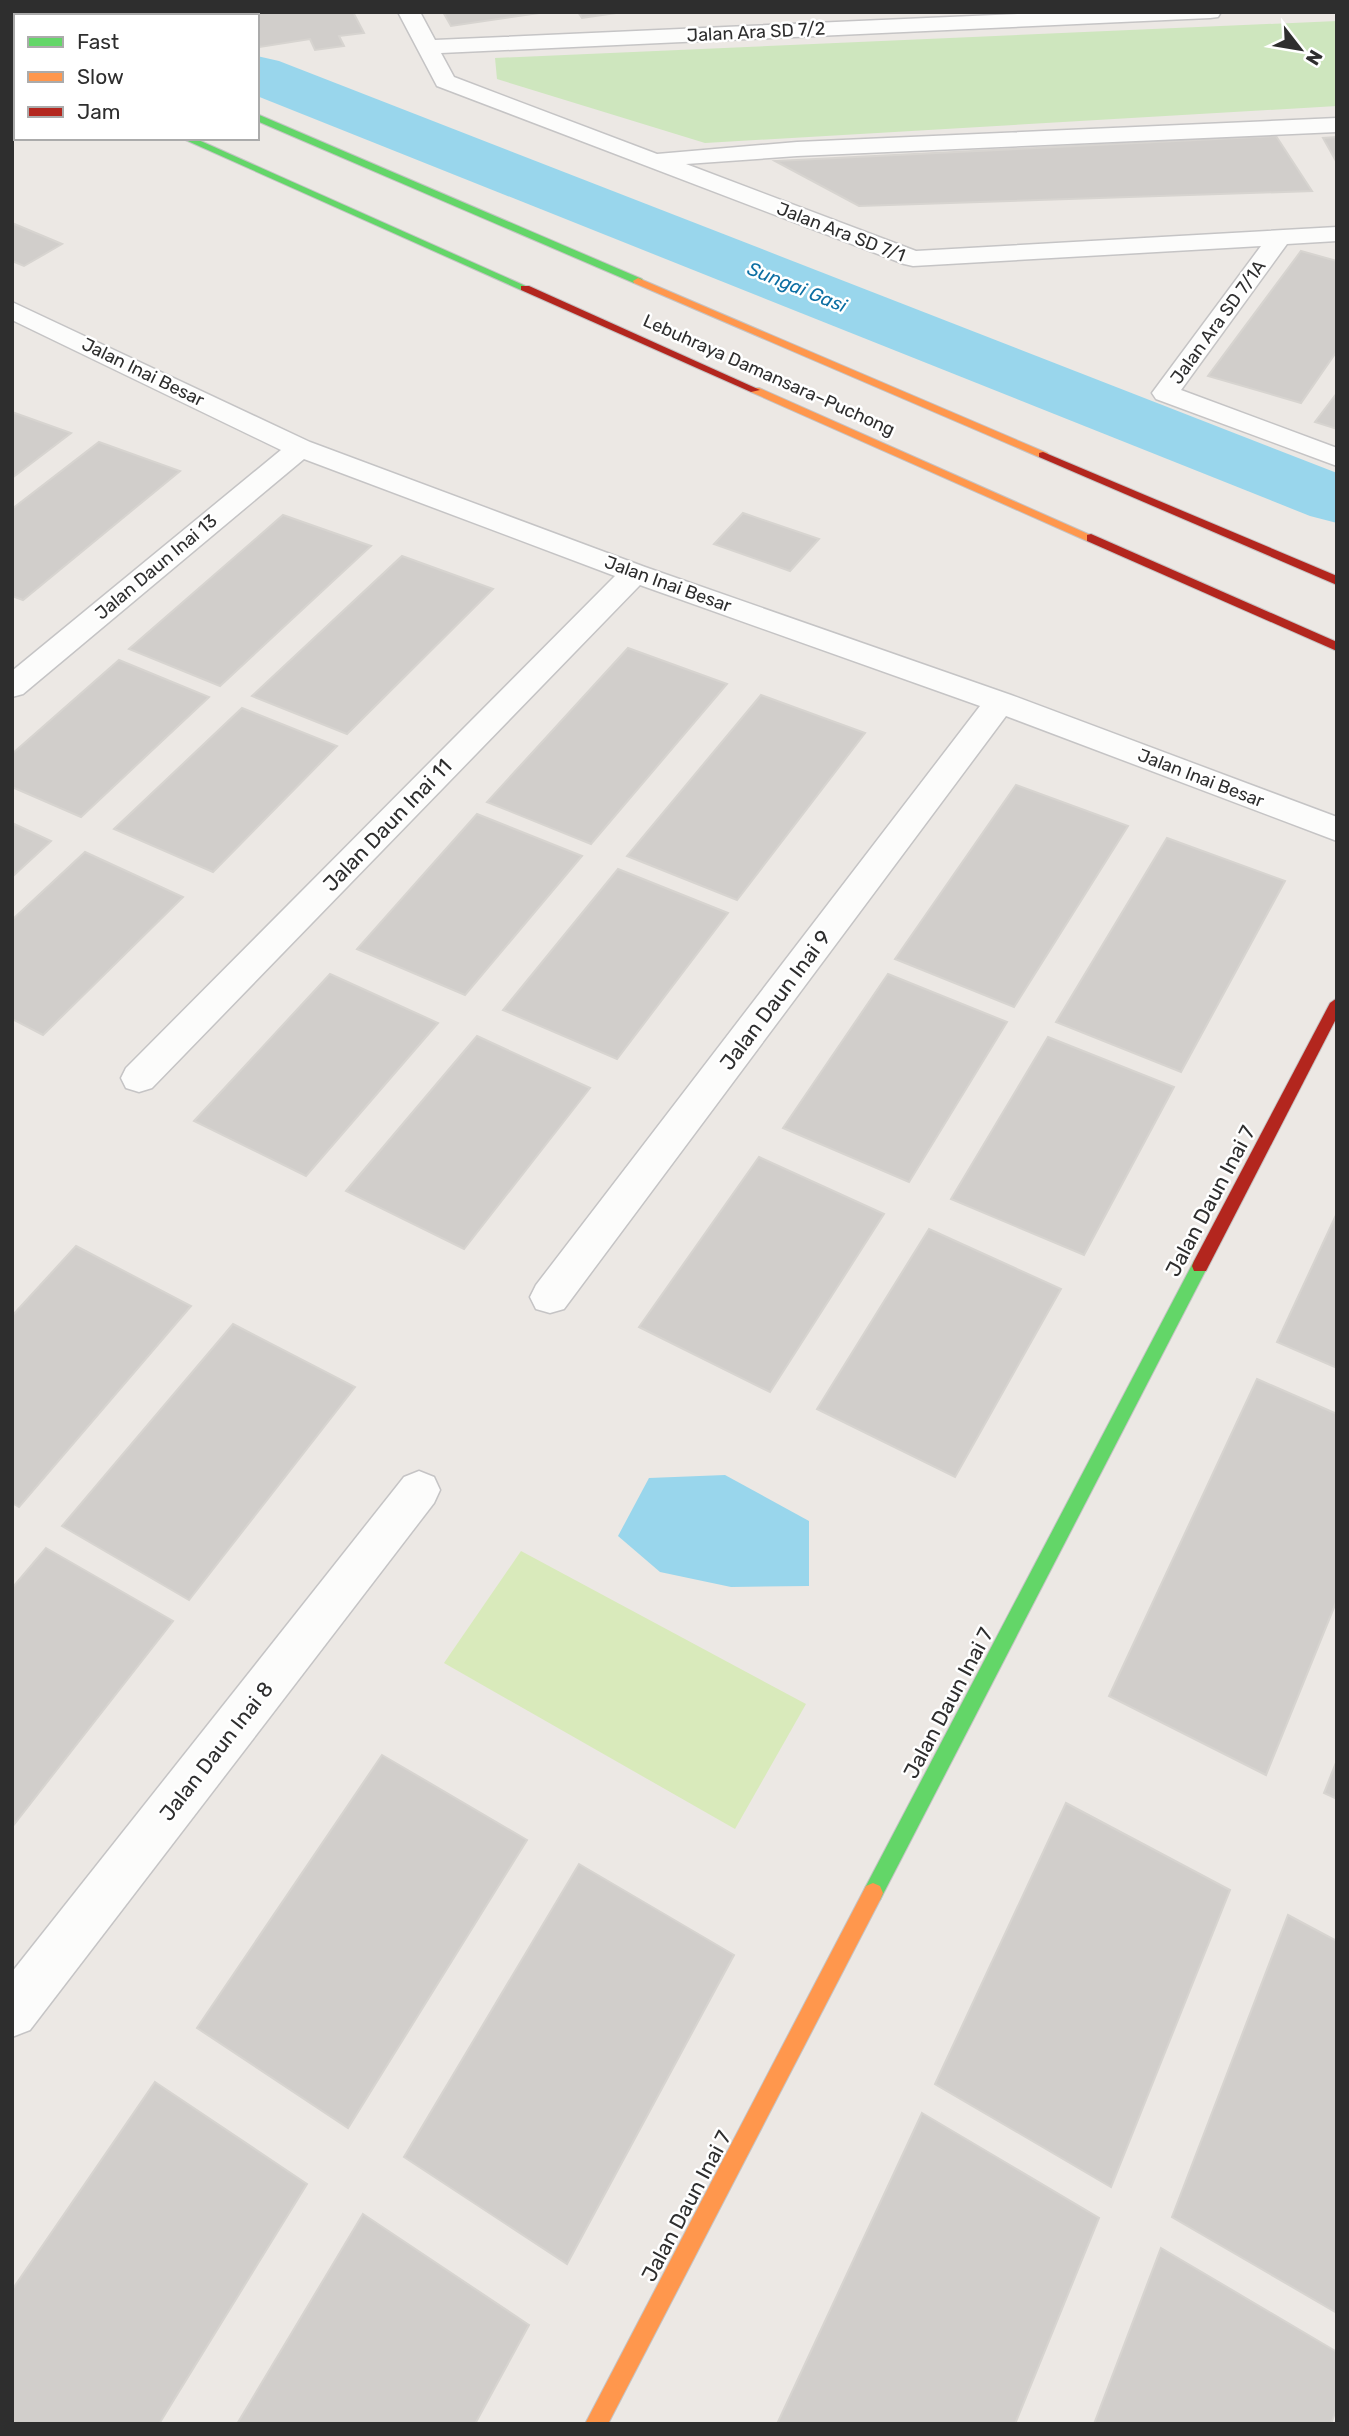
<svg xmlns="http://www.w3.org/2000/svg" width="1349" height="2436" font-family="Rubik,sans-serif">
	<rect width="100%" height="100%" fill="#ece8e4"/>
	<polygon fill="#cee6be" points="1337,21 1337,106 705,143 497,79 495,58"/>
	<polygon fill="#d9eabb" points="521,1551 806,1704 735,1829 444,1663"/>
	<polygon fill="#99d6ec" points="725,1475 809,1521 809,1586 731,1587 660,1572 618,1536 649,1478"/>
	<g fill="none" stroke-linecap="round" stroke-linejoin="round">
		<g fill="#99d6ec" fill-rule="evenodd">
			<polygon points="78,12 142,12 144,16 80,16"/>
			<polygon points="257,56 279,61 1337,473 1337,523 1310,516 257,96"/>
		</g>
	</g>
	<g fill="#d1cecb" stroke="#d7d4d0" stroke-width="2">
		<polygon points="245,12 353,12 364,33 339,36 344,46 315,50 310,39 260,47 257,41 257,16 246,16"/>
		<polygon points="443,12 546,12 451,26"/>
		<polygon points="578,12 623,12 582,18"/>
		<polygon points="1276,136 1312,191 859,206 775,161"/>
		<polygon points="1337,137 1337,163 1323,138"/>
		<polygon points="12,223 62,244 24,266 12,261"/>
		<polygon points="1301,251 1337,261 1337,351 1301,403 1208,376"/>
		<polygon points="1337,393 1337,429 1315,422"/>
		<polygon points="12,412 71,433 12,478"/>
		<polygon points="99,442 180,471 23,600 12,596 12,509"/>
		<polygon points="743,513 819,539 790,571 714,544"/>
		<polygon points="283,515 371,546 220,686 129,649"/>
		<polygon points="402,556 493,589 347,734 252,696"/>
		<polygon points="628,648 727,684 591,844 487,802"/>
		<polygon points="119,660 209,697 81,817 12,787 12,754"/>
		<polygon points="761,695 865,733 737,900 627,856"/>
		<polygon points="242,708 337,746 213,872 114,829"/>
		<polygon points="1016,785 1128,826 1014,1007 895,959"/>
		<polygon points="477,814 582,856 465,995 357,949"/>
		<polygon points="12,823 51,841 12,877"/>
		<polygon points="1167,838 1285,881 1181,1072 1056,1022"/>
		<polygon points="85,852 183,897 43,1035 12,1019 12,920"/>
		<polygon points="618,869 728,913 617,1059 503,1010"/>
		<polygon points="330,974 438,1023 306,1176 194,1121"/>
		<polygon points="888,974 1007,1022 909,1182 783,1128"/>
		<polygon points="477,1036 590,1088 464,1249 346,1191"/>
		<polygon points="1048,1037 1174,1087 1084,1255 951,1199"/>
		<polygon points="759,1157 884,1214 770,1392 639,1327"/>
		<polygon points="1337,1213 1337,1368 1277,1342"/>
		<polygon points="929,1229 1061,1289 955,1477 817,1409"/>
		<polygon points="76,1246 191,1306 19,1507 12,1503 12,1316"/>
		<polygon points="233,1324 355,1387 189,1600 62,1526"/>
		<polygon points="1257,1379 1337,1414 1337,1600 1266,1775 1109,1696"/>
		<polygon points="46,1548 173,1621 12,1827 12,1588"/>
		<polygon points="382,1755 527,1840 348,2128 197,2028"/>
		<polygon points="1337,1760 1337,1799 1324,1793"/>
		<polygon points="1066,1803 1230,1890 1111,2187 935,2084"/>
		<polygon points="579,1864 734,1955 567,2264 404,2157"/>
		<polygon points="1288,1915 1337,1941 1337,2313 1172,2217"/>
		<polygon points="155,2082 307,2184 159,2424 12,2424 12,2290"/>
		<polygon points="922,2113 1099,2218 1015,2424 777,2424"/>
		<polygon points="363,2214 529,2325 475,2424 237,2424"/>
		<polygon points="1161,2248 1337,2352 1337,2407 1331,2424 1094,2424"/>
	</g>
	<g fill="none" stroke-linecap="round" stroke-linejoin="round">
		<defs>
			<g id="street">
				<polygon points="398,12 420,12 435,40 1060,12 1221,12 1218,17 1210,18 441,53 454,77 657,154 797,142 1337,118 1337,132 797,156 686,164 916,251 1337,227 1337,241 1287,244 1181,390 1337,448 1337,466 1156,399 1152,393 1261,246 913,266 904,264 437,86"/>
				<polygon points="12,302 310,442 645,567 1011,695 1337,817 1337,841 1006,716 564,1309 550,1313 536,1309 530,1297 536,1285 980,706 640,585 152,1088 139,1092 126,1088 121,1078 126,1068 615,576 304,459 23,694 12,697 12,671 281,450 12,320"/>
				<polygon points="419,1471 434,1477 440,1490 434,1503 30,2030 12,2037 12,1972 404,1477"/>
			</g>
			<g id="fast">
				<polygon points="12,12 21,16 14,18"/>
				<polygon points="12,60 16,61 16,67 12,66"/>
				<polygon points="257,114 642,279 643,281 634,283 257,121"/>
				<polygon points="181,138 194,138 530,288 521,290"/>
				<polygon points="1200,1259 1206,1261 1208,1266 880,1900 873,1903 866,1900 863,1893 866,1886 1194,1261"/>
			</g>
			<g id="slow">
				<polygon points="638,278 1047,453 1049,455 1039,457 634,283 633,281"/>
				<polygon points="751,388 759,388 1097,538 1095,541 1087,541 751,392"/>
				<polygon points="873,1883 880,1886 883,1893 880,1900 608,2424 585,2424 866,1886"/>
			</g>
			<g id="jam">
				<polygon points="521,286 529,286 760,390 751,392 521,290"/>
				<polygon points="1043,452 1337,576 1337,585 1039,457 1039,453"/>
				<polygon points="1091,534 1337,642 1337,651 1087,541 1087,535"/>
				<polygon points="1337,998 1337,1017 1206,1271 1194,1271 1192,1266 1194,1261 1330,1003"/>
			</g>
		</defs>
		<use href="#street" stroke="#c5c4c5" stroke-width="3"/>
		<use href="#fast" stroke="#c5c4c5" stroke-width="2"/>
		<use href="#slow" stroke="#c5c4c5" stroke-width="2"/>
		<use href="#jam" stroke="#c5c4c5" stroke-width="2"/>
		<use href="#street" fill="#fcfcfb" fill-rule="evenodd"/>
		<use href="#fast" fill="#63d668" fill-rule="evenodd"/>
		<use href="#slow" fill="#ff974d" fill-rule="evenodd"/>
		<use href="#jam" fill="#b3261e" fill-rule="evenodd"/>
	</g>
	<g text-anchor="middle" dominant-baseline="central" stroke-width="5" stroke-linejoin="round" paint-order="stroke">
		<g font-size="18" fill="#2e2e2e" stroke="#fff">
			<text transform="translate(756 32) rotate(-3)">Jalan Ara SD 7/2</text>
			<text transform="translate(841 232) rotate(21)">Jalan Ara SD 7/1</text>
			<text transform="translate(1218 322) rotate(-54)">Jalan Ara SD 7/1A</text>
			<text transform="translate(143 372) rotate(26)">Jalan Inai Besar</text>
			<text transform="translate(769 375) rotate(24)">Lebuhraya Damansara–Puchong</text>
			<text transform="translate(156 567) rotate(-40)">Jalan Daun Inai 13</text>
			<text transform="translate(668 584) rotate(20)">Jalan Inai Besar</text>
			<text transform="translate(1201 778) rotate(21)">Jalan Inai Besar</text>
		</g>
		<g font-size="19" font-style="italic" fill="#0d6fa3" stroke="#fff">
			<text transform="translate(797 287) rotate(22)">Sungai Gasi</text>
		</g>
		<g font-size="21" fill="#2e2e2e" stroke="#fff">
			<text transform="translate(387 825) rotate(-46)">Jalan Daun Inai 11</text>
			<text transform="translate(775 1000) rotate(-53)">Jalan Daun Inai 9</text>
			<text transform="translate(1210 1201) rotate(-62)">Jalan Daun Inai 7</text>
			<text transform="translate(948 1703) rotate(-62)">Jalan Daun Inai 7</text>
			<text transform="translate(216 1751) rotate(-52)">Jalan Daun Inai 8</text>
			<text transform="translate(686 2206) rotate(-62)">Jalan Daun Inai 7</text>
		</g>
	</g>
	<rect width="1349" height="2436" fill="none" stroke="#2e2e2e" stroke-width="28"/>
	<rect x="14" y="14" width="245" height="126" fill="#ffffff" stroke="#ababab" stroke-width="2"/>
	<rect x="28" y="37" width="35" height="10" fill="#63d668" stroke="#ababab" stroke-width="2"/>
	<text x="77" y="49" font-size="21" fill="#2e2e2e">Fast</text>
	<rect x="28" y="72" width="35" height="10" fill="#ff974d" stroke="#ababab" stroke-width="2"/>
	<text x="77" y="84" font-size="21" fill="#2e2e2e">Slow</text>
	<rect x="28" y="107" width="35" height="10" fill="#b3261e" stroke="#ababab" stroke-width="2"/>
	<text x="77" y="119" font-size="21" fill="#2e2e2e">Jam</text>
	<g transform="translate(1300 49) rotate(121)" stroke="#ffffff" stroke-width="5" paint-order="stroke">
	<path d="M0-5L12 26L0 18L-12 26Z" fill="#2e2e2e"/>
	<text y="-10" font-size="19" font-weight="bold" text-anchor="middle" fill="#2e2e2e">N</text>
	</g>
</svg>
